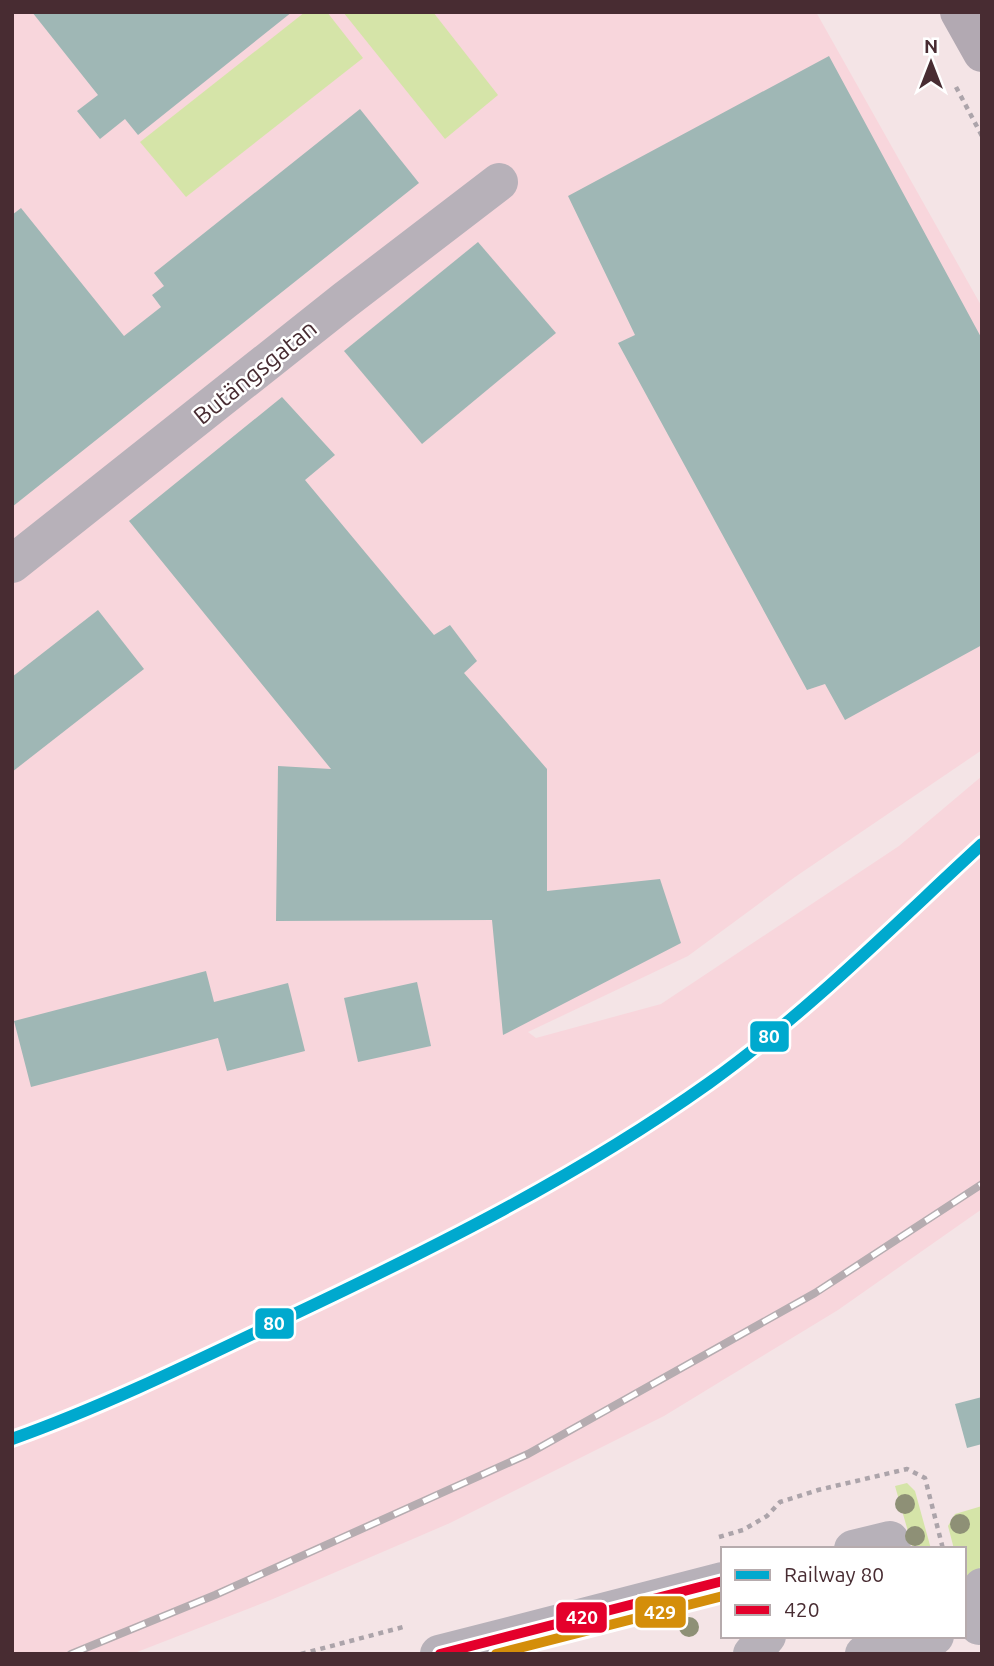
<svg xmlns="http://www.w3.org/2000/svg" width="994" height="1666" font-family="Ubuntu,sans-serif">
	<rect width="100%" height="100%" fill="#f4e4e6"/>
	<polygon fill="#f8d6dc" points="12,12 816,12 982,307 982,750 795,877 688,956 528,1032 536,1038 661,1004 899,846 982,776 982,1209 838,1310 664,1416 450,1523 273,1599 132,1654 12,1654"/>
	<g fill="#d5e4a8">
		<polygon points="305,12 327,12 363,58 186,197 140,142"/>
		<polygon points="343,12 433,12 498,95 445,139"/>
		<polygon points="907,1483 915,1491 931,1549 913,1549 895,1486"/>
		<polygon points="982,1506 982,1564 965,1592 964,1549 954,1549 948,1526 955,1514"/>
	</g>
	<g fill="#9fb7b5">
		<polygon points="32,12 292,12 138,135 125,119 100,139 77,111 98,95"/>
		<polygon points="829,56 982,339 982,645 845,720 825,684 807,690 618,343 635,335 568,196"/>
		<polygon points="360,109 419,183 12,507 12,215 21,208 124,336 161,307 152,295 164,286 154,273"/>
		<polygon points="478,242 556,333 422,444 344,351"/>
		<polygon points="282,397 335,455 305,480 434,635 450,625 477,661 464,673 547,769 547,891 660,879 681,943 503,1035 492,920 276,921 278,766 331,769 129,521"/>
		<polygon points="98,610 144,669 12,772 12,677"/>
		<polygon points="206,971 214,1002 288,983 305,1051 227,1071 218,1038 31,1087 14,1021"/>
		<polygon points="417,982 431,1046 358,1062 344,998"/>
		<polygon points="982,1397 982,1444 967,1448 955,1404"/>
	</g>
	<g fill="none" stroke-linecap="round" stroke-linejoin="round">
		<g stroke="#aca4aa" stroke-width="4.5" stroke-dasharray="5 5" stroke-linecap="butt">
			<polyline points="956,87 982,136"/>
			<polyline points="719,1537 743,1530 767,1516 780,1502 818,1490 907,1469 925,1478 943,1549"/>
			<polyline points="301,1654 407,1626"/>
		</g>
		<g stroke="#b7b1b9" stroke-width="38">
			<polyline points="12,564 345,300 499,182"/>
			<polyline points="853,1549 890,1540 892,1549"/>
			<polyline points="979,1626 979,1593 982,1587"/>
			<polyline points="439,1654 723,1581"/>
			<polyline points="752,1654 767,1636"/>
			<polyline points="864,1654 935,1636"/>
		</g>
		<polyline stroke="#b2a9b2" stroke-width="38" points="959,12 982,53"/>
		<defs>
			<polyline id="rail" points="71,1654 215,1595 528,1454 815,1293 982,1184"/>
		</defs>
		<use href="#rail" stroke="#b5acb0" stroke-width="8"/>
		<use href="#rail" stroke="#fff" stroke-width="5" stroke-dasharray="16" stroke-linecap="butt"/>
		<defs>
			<polyline id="bus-1" points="440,1654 723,1581"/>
			<polyline id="bus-2" points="496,1654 723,1596"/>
		</defs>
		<use href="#bus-1" stroke="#fff" stroke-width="16"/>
		<use href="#bus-2" stroke="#fff" stroke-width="16"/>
		<use href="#bus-1" stroke="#e4002b" stroke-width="10"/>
		<use href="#bus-2" stroke="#d48e0a" stroke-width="10"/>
		<defs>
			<path id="rail-1" d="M12,1439c95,-34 184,-78 274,-121 146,-69 291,-141 423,-235 98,-70 184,-157 273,-239"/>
		</defs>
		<use href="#rail-1" stroke="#fff" stroke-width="18"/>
		<use href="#rail-1" stroke="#00a9ce" stroke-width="12"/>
	</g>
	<g fill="#8e9076">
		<circle cx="905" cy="1504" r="10"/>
		<circle cx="960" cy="1524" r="10"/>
		<circle cx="915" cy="1536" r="10"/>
		<circle cx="689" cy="1627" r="10"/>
	</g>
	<g text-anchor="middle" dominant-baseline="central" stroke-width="5" stroke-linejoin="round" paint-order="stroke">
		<g font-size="24" fill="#482c32" stroke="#fff">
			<text transform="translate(255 372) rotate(-39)">Butängsgatan</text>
		</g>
	</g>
	<g stroke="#fff" stroke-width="2.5">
		<rect x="749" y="1020" width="41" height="33" rx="7" fill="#00a9ce"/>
		<rect x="254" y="1307" width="41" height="33" rx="7" fill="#00a9ce"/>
		<rect x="634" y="1595" width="53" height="34" rx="7" fill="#d48e0a"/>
		<rect x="555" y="1601" width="53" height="33" rx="7" fill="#e4002b"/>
	</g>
	<g font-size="19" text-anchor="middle" font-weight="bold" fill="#fff">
		<text x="769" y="1043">80</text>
		<text x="274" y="1330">80</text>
		<text x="660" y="1619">429</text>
		<text x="582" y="1624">420</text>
	</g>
	<rect width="994" height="1666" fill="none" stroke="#482c32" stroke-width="28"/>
	<rect x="721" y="1547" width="245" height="91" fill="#ffffff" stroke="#b6abad" stroke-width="2"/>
	<rect x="735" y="1570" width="35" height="10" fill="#00a9ce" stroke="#b6abad" stroke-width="2"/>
	<text x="784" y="1582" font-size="21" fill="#482c32">Railway 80</text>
	<rect x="735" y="1605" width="35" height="10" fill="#e4002b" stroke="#b6abad" stroke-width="2"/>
	<text x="784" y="1617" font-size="21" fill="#482c32">420</text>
	<g transform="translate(931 63)" stroke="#ffffff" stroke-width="5" paint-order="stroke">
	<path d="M0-5L12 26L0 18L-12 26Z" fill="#482c32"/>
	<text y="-10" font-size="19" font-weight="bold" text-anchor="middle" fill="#482c32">N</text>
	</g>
</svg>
